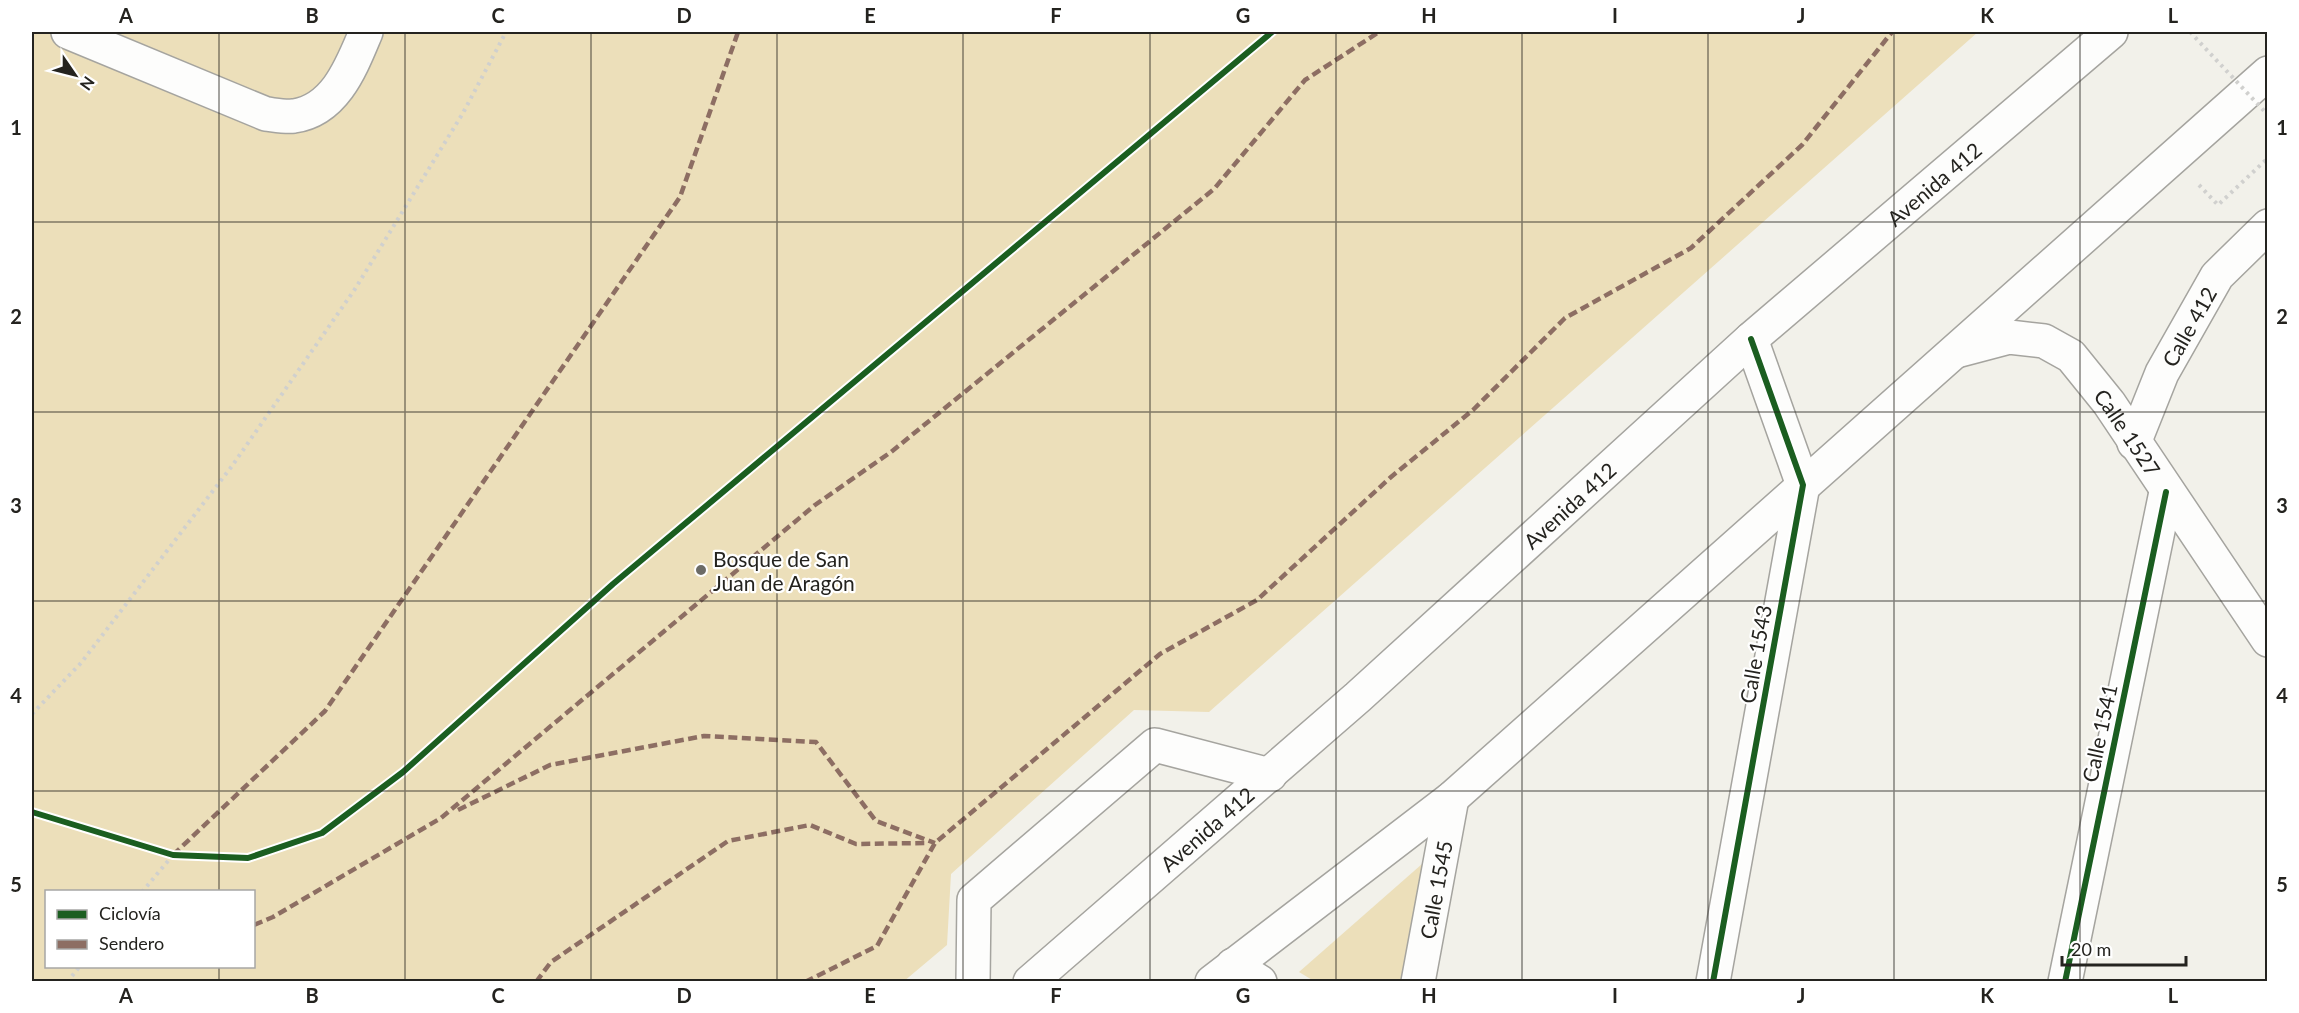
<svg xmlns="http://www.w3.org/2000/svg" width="2299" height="1013" font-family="Lato,sans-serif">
	<rect width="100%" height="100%" fill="#f2f1ea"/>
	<g fill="#ecdfba" fill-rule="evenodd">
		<path d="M32,32h1946l-769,680 -75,-2 -183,164 -4,71 -44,37 -871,-1zM46,892h208v74h-208z"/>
		<polygon points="1430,857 1408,981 1314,981 1299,972"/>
	</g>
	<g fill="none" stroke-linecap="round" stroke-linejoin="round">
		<defs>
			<g id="minor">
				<path d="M68,32l198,82c9,1 19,3 28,2 42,-6 58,-51 72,-84"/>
				<path id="s1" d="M1956,351l53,-14 35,4 27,15 38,47 159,237"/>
				<path id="s2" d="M2134,443l28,-70 55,-97 51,-50"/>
				<polyline points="1233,965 1260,982"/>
				<polyline points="973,982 974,900 1155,745 1270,775"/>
				<path id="s3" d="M1418,982l34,-184"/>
				<polyline points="1713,982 1803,485 1751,339"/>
				<polyline points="2065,982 2166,492"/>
			</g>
			<g id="major">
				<path id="s4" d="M1030,982l328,-285 393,-358 360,-307"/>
				<polyline points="1212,982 1452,798 2268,73"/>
			</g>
		</defs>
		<use href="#minor" stroke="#a5a49f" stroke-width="36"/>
		<use href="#major" stroke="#a5a49f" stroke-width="36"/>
		<g stroke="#d0d0ce" stroke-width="4" stroke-dasharray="3 4.5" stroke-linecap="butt">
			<polyline points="2199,185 2218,205 2268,158"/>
			<polyline points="32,714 81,663 232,466 355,289 463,113 506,32"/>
			<polyline points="142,892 173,855"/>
			<polyline points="72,976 80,966"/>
		</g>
		<use href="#minor" stroke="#fdfdfc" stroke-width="33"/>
		<use href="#major" stroke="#fdfdfc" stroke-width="33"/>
		<polyline stroke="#d0d0ce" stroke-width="4" stroke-dasharray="3 4.5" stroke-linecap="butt" points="2190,32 2268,115"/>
		<g stroke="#8d6e63" stroke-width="4.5" stroke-dasharray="9 4.5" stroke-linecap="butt">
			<polyline points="458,810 550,765 704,736 816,742 876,821 935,843"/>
			<polyline points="173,855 325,711 680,197 738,32"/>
			<polyline points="254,925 273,917 441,818 815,505 891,452 1214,189 1305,80 1379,32"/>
			<polyline points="536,982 551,962 728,841 810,825 856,844 926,843"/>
			<polyline points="805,982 877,946 935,843 1160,654 1257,600 1391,477 1473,410 1565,318 1691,248 1802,145 1892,32"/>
		</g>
		<defs>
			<g id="cycleway">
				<polyline points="32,812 173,855 248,858 322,833 403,772 613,584 1272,32"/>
				<polyline points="1713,982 1803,485 1751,339"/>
				<polyline points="2065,982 2166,492"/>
			</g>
		</defs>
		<use href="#cycleway" stroke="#fff" stroke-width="10"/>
		<use href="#cycleway" stroke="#1b5e20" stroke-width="6"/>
	</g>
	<path fill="none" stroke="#24231f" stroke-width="1.5" stroke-opacity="0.55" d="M219,32v860M405,32v950M591,32v950M777,32v950M963,32v950M1150,32v950M1336,32v950M1522,32v950M1708,32v950M1894,32v950M2080,32v950M32,222h2236M32,412h2236M32,601h2236M32,791h2236M219,966v16"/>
	<circle fill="#6c6b66" stroke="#fff" stroke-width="2" cx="701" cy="570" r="6"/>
	<g text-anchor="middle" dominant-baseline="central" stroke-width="4.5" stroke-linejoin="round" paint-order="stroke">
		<g font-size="21" fill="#24231f" stroke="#fff">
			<text stroke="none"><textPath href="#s4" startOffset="1206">Avenida 412</textPath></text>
			<text stroke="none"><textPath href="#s2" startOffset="129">Calle 412</textPath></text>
			<text stroke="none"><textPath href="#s1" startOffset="216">Calle 1527</textPath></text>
			<text stroke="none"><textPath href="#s4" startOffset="720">Avenida 412</textPath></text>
			<text transform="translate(1755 654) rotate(-80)">Calle 1543</text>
			<text transform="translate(2099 733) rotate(-78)">Calle 1541</text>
			<text stroke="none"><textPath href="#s4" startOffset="234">Avenida 412</textPath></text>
			<text stroke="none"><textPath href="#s3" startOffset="94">Calle 1545</textPath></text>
		</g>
		<g font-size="21" fill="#24231f" stroke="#fff" text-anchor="start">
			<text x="713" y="558">Bosque de San<tspan x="713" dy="24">Juan de Aragón</tspan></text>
		</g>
	</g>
	<rect width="2299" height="1013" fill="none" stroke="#ffffff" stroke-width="66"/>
	<rect x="45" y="890" width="210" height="78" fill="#ffffff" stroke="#a7a7a5" stroke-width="1.5"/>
	<rect x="57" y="910" width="30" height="9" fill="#1b5e20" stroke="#a7a7a5" stroke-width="1.5"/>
	<text x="99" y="920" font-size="18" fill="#24231f">Ciclovía</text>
	<rect x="57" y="940" width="30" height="9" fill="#8d6e63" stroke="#a7a7a5" stroke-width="1.5"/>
	<text x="99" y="950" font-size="18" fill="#24231f">Sendero</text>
	<g transform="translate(75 75) rotate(125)" stroke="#ffffff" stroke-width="4.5" paint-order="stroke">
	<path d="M0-4.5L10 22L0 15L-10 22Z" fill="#24231f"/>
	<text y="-9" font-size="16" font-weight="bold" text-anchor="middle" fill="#24231f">N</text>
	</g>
	<path d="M2062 956v9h124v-9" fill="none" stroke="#24231f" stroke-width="3"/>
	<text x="2071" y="956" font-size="18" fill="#24231f" stroke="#ffffff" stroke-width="4.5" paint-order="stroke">20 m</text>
	<rect x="33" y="33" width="2233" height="947" fill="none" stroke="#24231f" stroke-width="2"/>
	<g font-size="20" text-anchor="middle" font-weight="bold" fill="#24231f">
		<text x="126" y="23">A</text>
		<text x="312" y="23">B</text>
		<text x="498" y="23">C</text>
		<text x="684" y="23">D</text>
		<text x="870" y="23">E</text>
		<text x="1056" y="23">F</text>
		<text x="1243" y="23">G</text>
		<text x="1429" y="23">H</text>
		<text x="1615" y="23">I</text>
		<text x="1801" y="23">J</text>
		<text x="1987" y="23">K</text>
		<text x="2173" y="23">L</text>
		<text x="16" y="135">1</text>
		<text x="2282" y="135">1</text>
		<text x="16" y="324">2</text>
		<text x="2282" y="324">2</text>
		<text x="16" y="513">3</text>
		<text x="2282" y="513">3</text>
		<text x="16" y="703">4</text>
		<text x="2282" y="703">4</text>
		<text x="16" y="892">5</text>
		<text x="2282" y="892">5</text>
		<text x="126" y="1003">A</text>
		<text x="312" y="1003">B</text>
		<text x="498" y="1003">C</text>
		<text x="684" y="1003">D</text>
		<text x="870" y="1003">E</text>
		<text x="1056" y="1003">F</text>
		<text x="1243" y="1003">G</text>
		<text x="1429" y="1003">H</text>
		<text x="1615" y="1003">I</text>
		<text x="1801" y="1003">J</text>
		<text x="1987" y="1003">K</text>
		<text x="2173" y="1003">L</text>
	</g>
</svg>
